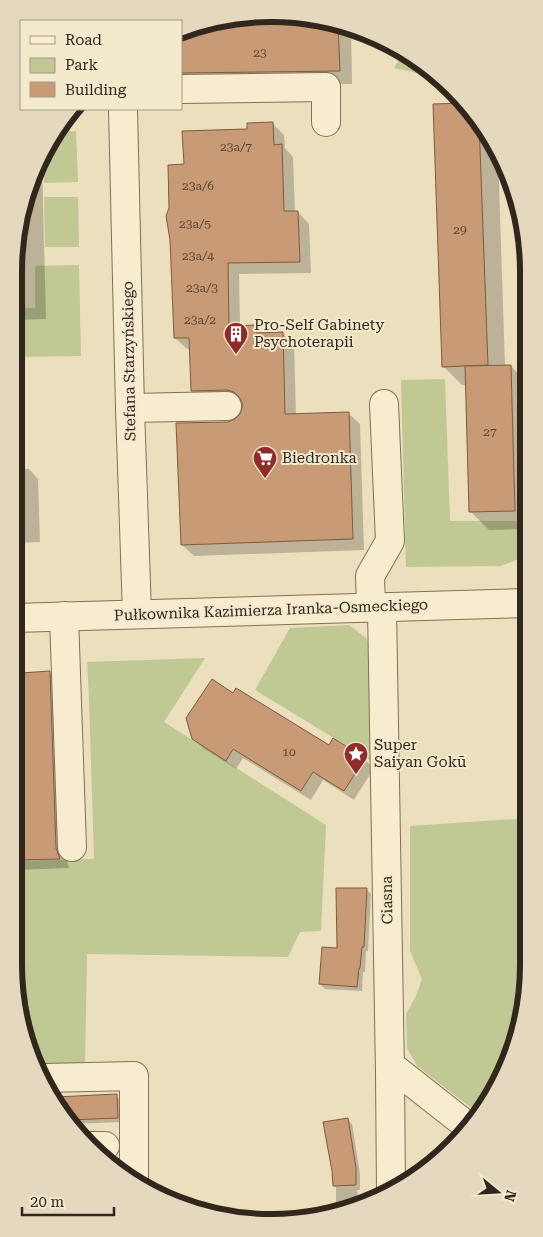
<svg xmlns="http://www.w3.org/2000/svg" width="543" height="1237" font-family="'Roboto Serif',serif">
	<rect width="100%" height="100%" fill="#ebdfbe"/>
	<g fill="#c0c893">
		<polygon points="404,52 415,57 435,77 394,68"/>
		<polygon points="76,131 78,182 44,183 44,160 60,132"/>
		<polygon points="44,197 78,197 79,247 45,247"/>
		<polygon points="79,265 81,356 14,357 14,308 35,308 35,266"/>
		<polygon points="445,379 450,521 528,521 528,556 500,566 406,567 401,380"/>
		<polygon points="349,625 366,638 372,652 373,762 255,690 290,628"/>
		<polygon points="205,658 164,722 326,825 321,931 300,932 288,957 87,954 85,1065 38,1066 28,1049 14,965 14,861 94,859 89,698 87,662"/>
		<polygon points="529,818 529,965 515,1049 478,1113 417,1066 407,1048 406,1014 416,996 422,979 410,951 410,826"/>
	</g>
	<g fill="#0003">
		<polygon points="255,14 351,27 352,84 195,86 181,90 181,34"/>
		<polygon points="476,114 498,153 505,366 511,366 527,383 528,529 489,530 470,511 467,385 462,385 443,366"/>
		<polygon points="272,123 284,135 285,148 293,157 295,212 298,212 309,224 311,273 239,274 240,327 255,327 263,334 282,333 294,345 296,415 348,413 360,424 364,550 194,556 182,545 228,423 236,420 242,415 244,405 243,402 239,401 203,402 192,391 191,349 187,349 175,338 185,165 249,130"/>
		<polygon points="42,163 46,319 14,320 14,271 28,188"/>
		<polygon points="14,469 29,469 38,479 40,542 14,543"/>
		<polygon points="50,673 60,683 66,858 69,868 14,870 14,674"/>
		<polygon points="234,695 329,747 364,759 374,768 354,800 323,780 311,800 243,758 236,769 203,748 193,738"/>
		<polygon points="367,890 371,894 368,951 366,951 365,972 363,972 362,991 325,989 320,984"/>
		<polygon points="116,1096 121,1101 122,1122 71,1124 56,1098"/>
		<polygon points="347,1119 352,1124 360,1174 360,1190 357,1190 359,1203 336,1211 336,1187 334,1186"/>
	</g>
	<g fill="#c89a75" stroke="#805a3e">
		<polygon points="255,14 338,25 340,71 181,73 181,34"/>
		<polygon points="464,103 476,114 479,121 488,365 442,367 433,104"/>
		<polygon points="273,122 274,145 282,144 284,211 298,211 300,262 228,263 229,326 256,325 256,333 283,332 285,414 349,412 353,539 181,545 176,423 228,422 235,419 240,414 243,405 240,398 234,392 227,390 191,391 189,338 174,338 170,240 166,216 169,208 168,165 184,164 182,131 247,129 247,123"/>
		<polygon points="511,365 515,511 469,512 465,366"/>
		<polygon points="50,671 56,848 60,859 14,860 14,677 21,677 21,673"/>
		<polygon points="212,679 233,693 236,688 329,745 333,738 365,758 344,791 313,772 301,791 233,749 226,761 192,739 186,718"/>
		<polygon points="336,888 367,888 364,947 362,947 360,968 359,968 357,987 319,984 322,947 337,948"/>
		<polygon points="117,1094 118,1118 69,1120 55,1097"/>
		<polygon points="348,1118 356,1168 356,1185 333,1186 332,1171 323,1122"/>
	</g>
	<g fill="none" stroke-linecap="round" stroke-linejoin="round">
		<defs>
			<g id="minor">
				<polyline points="181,89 326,87 326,122"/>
				<polyline points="123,109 130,408 137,614"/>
				<polyline points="130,408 227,406"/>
				<polyline points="371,608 370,576 390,541 384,404"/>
				<polyline points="382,608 390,1073 391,1192"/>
				<polyline points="64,616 72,847"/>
				<polyline points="14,618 528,603"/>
				<polyline points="390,1065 470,1128"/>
				<polyline points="45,1078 134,1076 134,1182"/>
				<polyline points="91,1146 105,1146"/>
			</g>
		</defs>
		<use href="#minor" stroke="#827057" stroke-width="30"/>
		<use href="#minor" stroke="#f7ecd0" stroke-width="28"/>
	</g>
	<defs>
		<symbol id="building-pin" viewBox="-11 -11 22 30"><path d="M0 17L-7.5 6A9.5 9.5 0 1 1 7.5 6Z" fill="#8f2c2a" stroke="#f3e9cd"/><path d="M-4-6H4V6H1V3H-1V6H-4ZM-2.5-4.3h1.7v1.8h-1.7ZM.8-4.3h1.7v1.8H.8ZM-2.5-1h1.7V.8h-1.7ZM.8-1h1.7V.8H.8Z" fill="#fff"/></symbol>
		<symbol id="supermarket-pin" viewBox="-11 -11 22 30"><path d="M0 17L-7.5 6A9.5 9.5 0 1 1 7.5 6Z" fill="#8f2c2a" stroke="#f3e9cd"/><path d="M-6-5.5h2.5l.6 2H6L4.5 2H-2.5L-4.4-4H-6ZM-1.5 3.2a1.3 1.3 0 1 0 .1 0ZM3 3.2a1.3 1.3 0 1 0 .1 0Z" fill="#fff"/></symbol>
		<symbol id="sight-pin" viewBox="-11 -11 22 30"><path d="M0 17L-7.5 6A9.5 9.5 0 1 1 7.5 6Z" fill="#8f2c2a" stroke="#f3e9cd"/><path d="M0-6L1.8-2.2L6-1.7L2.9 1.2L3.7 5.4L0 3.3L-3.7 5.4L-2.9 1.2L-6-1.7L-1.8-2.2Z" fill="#fff"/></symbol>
	</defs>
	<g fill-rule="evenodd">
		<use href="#building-pin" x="222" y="320" width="28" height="38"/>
		<use href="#supermarket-pin" x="251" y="444" width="28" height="38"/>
		<use href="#sight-pin" x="342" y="740" width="28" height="38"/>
	</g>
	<g text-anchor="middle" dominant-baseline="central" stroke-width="4" stroke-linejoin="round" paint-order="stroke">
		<g font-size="12" fill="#584432">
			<text x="260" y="53">23</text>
			<text x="236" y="147">23a/7</text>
			<text x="198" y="186">23a/6</text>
			<text x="195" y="224">23a/5</text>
			<text x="460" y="230">29</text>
			<text x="198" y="256">23a/4</text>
			<text x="202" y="288">23a/3</text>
			<text x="200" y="320">23a/2</text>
			<text x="490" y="432">27</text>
			<text x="289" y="752">10</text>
		</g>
		<g font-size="15" fill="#32271c" stroke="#f3e9cd" text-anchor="start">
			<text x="254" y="325">Pro-Self Gabinety<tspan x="254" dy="17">Psychoterapii</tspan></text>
			<text x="282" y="458">Biedronka</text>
			<text x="374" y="745">Super<tspan x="374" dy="17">Saiyan Gokū</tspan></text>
		</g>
		<g font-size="15" fill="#32271c" stroke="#f3e9cd">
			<text transform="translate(129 361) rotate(-91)">Stefana Starzyńskiego</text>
			<text transform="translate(271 610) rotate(-2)">Pułkownika Kazimierza Iranka-Osmeckiego</text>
			<text transform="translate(387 900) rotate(-91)">Ciasna</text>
		</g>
	</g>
	<path d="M0 0H543V1237H0ZM271 22H271A249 249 0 0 1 520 271V965A249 249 0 0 1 271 1214H271A249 249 0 0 1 22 965V271A249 249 0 0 1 271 22Z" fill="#e4d9bf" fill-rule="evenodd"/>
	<path fill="none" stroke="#32271c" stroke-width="6" d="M271 22H271A249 249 0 0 1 520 271V965A249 249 0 0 1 271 1214H271A249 249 0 0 1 22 965V271A249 249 0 0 1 271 22Z"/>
	<rect x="20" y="20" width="162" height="90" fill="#f3e9cd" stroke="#a69b86"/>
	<rect x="30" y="36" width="25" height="8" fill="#f7ecd0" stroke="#a69b86"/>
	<text x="65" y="45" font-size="15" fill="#32271c">Road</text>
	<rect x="30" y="58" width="25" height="15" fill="#c0c893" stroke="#a69b86"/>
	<text x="65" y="70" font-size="15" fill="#32271c">Park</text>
	<rect x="30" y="82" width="25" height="15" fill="#c89a75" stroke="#a69b86"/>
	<text x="65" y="95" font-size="15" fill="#32271c">Building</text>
	<g transform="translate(498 1192) rotate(108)" stroke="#f3e9cd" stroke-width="4" paint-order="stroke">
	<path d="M0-4L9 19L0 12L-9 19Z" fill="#32271c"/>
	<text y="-8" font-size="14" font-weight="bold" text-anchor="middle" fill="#32271c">N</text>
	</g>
	<path d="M22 1207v8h92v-8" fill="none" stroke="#32271c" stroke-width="2.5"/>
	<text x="30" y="1207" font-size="15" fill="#32271c" stroke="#f3e9cd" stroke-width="4" paint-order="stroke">20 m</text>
</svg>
